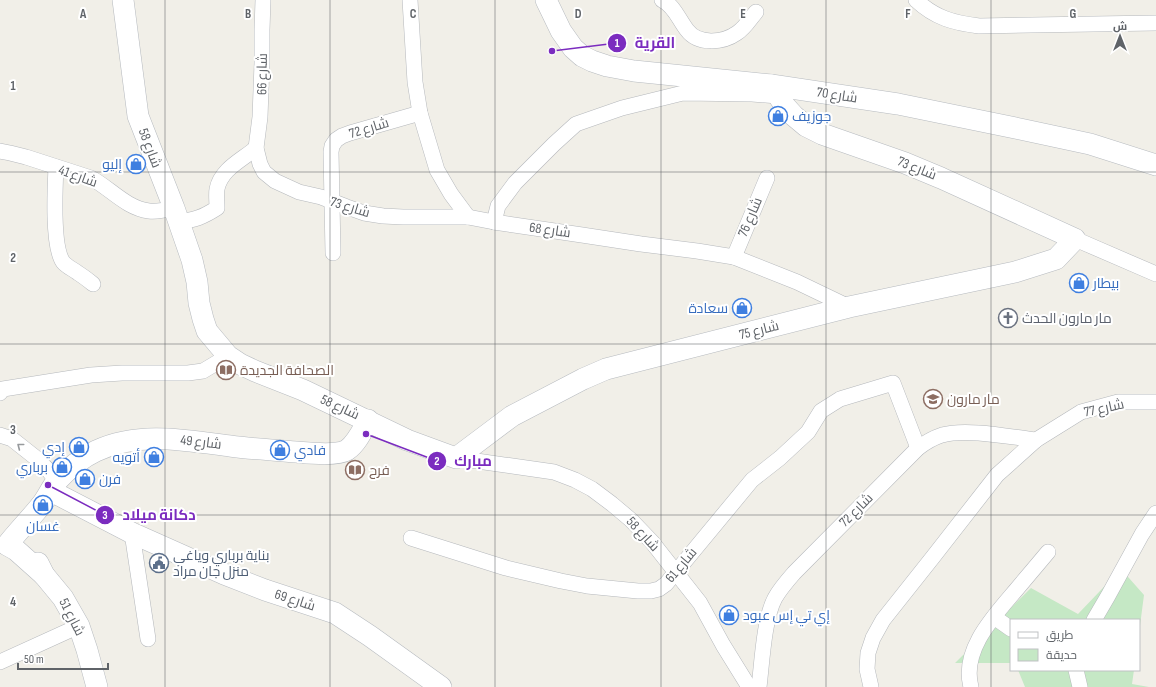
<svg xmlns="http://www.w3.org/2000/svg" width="1156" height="687" font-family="'Sofia Sans Condensed',Cairo,sans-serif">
	<rect width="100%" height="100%" fill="#f1efe8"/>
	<g fill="#c5e8c5">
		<polygon points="1121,569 1144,595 1139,633 1139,620 1011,620 1011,663 955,663 1031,588 1078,614"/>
		<polygon points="1018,670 1134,670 1132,684 1149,687 1025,687"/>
	</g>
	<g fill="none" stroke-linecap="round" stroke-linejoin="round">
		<defs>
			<g id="street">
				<polyline points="263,0 262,30 262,63 260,117 256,148 260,164 264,172 275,181 299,192 321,197 347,207 364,213 383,216 403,217 468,217 494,222 582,235 641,244 697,251 734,257 797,282 849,307"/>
				<polyline points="410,0 415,82 420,113 437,170 451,194 468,217"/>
				<path d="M662,0c12,5 17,20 25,30 11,15 36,13 50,3 8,-5 13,-14 19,-21"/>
				<path d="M916,0c19,18 38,23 63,26l177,-3"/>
				<path d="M0,151l10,2 16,4 65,21c19,10 35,30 58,33 8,1 17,-1 25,-3"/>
				<path d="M56,167c-1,21 -4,79 7,95 4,5 10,7 15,11 5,3 10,7 15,11"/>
				<path d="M178,222c17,-2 25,-5 39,-14 0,-6 -1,-14 0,-19 4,-20 25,-29 39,-41"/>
				<polyline points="494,222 498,206 515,183 554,144 576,124 622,108 683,93 752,94 778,96"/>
				<polyline points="1075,239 1156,274"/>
				<polyline points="333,253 331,152 332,146 336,140 342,136 350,133 420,113"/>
				<polyline points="734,257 767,178"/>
				<polyline points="0,393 3,389 91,375 122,373 188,373 203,371 228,356"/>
				<polyline points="0,435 12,439 36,458 48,470 57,481"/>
				<polyline points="456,458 554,472 575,480 592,489 612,504 631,520 652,542 700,603 723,645 749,687"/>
				<polyline points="132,533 148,639"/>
				<polyline points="411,538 506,568 561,581 587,586 638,591 651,591 659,589 666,584 752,480 780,458 808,432 821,411 840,399 893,383 918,448"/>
				<polyline points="994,617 1011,629"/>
				<polyline points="1094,620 1108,596 1142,534 1156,513"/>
				<polyline points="0,662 79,626"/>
				<polyline points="1076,670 1080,687"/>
				<path d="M759,687c3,-24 5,-69 16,-89 5,-9 12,-17 19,-25l124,-125c8,-6 15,-10 24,-13 24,-7 69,2 94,5"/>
				<polyline points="871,687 867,669 868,653 873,638 883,620 933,557 997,475 1036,440 1081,412 1118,402 1156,402"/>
				<path d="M971,687c-10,-37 23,-71 45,-97 11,-13 21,-25 32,-38"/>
			</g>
			<g id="secondary">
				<polyline points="123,0 138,116 174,208 192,260 197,282 199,303 203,319 207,331 228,356 240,364 255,371 303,390 407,440 456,458 512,416 583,379 606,369 849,307 1015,272 1056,259 1075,239 941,178 905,163 822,134 806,126 794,116 785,106 771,85"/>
				<polyline points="546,0 561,31 573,48 582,56 592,61 607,66 634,71 771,85 898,104 1020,129 1090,144 1156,165"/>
				<polyline points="51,491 132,533 224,574 265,590 335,613 370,636 441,687"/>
				<polyline points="38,563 44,575 63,598 79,626 87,650 97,687"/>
				<path d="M44,575l-28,-25 -9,-5c11,-14 24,-27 35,-41 6,-8 9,-16 15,-23 11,-12 24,-23 39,-30 42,-20 89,-11 134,-5 22,3 44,4 66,6 12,1 41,4 51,-2 10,-7 15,-19 21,-30"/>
			</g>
		</defs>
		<use href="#street" stroke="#b5b8bc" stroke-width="16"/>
		<use href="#secondary" stroke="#b6babf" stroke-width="22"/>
		<use href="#street" stroke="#fff" stroke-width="15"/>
		<use href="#secondary" stroke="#fff" stroke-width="21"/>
	</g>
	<defs><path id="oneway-chevron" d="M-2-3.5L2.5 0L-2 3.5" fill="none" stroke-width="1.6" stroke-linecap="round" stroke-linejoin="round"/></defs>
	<use stroke="#979a9d" href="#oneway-chevron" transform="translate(20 446) rotate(-142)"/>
	<path fill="none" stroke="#5f6368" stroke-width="1" stroke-opacity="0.55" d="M165,0v687M330,0v687M495,0v687M661,0v687M826,0v687M991,0v687M0,172h1156M0,344h1156M0,515h1156"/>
	<defs>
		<symbol id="shop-ring" viewBox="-11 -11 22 22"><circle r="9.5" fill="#fff" stroke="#3f7fe0" stroke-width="1.5"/><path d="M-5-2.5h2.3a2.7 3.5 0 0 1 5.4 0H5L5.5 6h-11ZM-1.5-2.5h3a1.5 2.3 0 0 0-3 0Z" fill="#3f7fe0"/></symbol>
		<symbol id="church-ring" viewBox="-11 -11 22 22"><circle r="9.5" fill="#fff" stroke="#6b7280" stroke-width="1.5"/><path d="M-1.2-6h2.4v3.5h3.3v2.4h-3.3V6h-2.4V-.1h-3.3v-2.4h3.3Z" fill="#6b7280"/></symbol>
		<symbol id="library-ring" viewBox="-11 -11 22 22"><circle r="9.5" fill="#fff" stroke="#8d6e63" stroke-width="1.5"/><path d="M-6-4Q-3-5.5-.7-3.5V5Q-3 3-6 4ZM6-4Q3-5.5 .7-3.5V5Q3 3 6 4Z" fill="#8d6e63"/></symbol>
		<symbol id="school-ring" viewBox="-11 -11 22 22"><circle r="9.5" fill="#fff" stroke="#8d6e63" stroke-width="1.5"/><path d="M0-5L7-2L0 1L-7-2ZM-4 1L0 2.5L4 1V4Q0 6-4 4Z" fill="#8d6e63"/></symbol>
		<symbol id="civic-ring" viewBox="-11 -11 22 22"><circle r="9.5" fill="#fff" stroke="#5c6f8a" stroke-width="1.5"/><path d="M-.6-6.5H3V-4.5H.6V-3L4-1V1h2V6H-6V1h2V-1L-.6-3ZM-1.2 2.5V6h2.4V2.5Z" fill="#5c6f8a"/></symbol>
	</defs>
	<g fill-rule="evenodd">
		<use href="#shop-ring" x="767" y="105" width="22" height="22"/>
		<use href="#shop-ring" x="125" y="153" width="22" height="22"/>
		<use href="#shop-ring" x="1068" y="272" width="22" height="22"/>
		<use href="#shop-ring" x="731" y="297" width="22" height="22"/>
		<use href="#church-ring" x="997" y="307" width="22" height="22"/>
		<use href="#library-ring" x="215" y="359" width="22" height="22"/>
		<use href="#school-ring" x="922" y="388" width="22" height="22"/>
		<use href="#shop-ring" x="68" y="436" width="22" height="22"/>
		<use href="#shop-ring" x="269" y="439" width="22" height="22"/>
		<use href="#shop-ring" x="143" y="446" width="22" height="22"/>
		<use href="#shop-ring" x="51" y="456" width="22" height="22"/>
		<use href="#library-ring" x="344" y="459" width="22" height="22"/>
		<use href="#shop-ring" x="74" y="468" width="22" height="22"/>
		<use href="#shop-ring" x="32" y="494" width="22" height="22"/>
		<use href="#civic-ring" x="148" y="552" width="22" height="22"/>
		<use href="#shop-ring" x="718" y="604" width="22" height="22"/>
	</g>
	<g text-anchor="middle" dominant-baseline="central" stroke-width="4" stroke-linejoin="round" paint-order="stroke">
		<g font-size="14" fill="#5f6368" stroke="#fff">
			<text transform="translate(262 74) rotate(-89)">شارع 66</text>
			<text transform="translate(837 95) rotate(9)">شارع 70</text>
			<text transform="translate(369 128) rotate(-17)">شارع 72</text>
			<text transform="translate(150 148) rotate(69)">شارع 58</text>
			<text transform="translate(917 168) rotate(22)">شارع 73</text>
			<text transform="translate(78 176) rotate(20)">شارع 41</text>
			<text transform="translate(350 207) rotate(17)">شارع 73</text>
			<text transform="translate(750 217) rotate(-67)">شارع 76</text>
			<text transform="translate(550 230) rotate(8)">شارع 68</text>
			<text transform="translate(759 330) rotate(-14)">شارع 75</text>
			<text transform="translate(340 407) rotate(25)">شارع 58</text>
			<text transform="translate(1104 408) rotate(-12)">شارع 77</text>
			<text transform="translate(201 442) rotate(7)">شارع 49</text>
			<text transform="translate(856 510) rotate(-45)">شارع 72</text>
			<text transform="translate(643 534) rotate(47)">شارع 58</text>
			<text transform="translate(681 565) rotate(-50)">شارع 61</text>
			<text transform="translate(295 600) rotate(18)">شارع 69</text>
			<text transform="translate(72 617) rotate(63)">شارع 51</text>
		</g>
		<g font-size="14" fill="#366cbe" stroke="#fff" text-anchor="start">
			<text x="792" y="116">جوزيف</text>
			<text x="122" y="164" text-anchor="end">إليو</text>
			<text x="1093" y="283">بيطار</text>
			<text x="728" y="308" text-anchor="end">سعادة</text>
			<text x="65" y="447" text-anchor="end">إدي</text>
			<text x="294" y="450">فادي</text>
			<text x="140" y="457" text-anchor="end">أتويه</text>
			<text x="48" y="467" text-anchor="end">برباري</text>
			<text x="99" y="479">فرن</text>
			<text x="43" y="526" text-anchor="middle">غسان</text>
			<text x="743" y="615">إي تي إس عبود</text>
		</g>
		<g font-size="14" fill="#5b616d" stroke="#fff" text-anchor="start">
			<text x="1022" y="318">مار مارون الحدث</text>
		</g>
		<g font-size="14" fill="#785e54" stroke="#fff" text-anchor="start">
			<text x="240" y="370">الصحافة الجديدة</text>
			<text x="947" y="399">مار مارون</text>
			<text x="369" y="470">فرح</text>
		</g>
		<g font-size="14" fill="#4e5e75" stroke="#fff" text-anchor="start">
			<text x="173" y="555">بناية برباري وياغي<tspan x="173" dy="16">منزل جان مراد</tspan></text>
		</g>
	</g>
	<g font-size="13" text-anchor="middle" font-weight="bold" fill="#5f6368" stroke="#fff" stroke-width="4" stroke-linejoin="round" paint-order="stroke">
		<text x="83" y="18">A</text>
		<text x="248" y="18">B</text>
		<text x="413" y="18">C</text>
		<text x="578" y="18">D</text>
		<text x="743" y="18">E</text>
		<text x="908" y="18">F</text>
		<text x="1073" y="18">G</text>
		<text x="13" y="90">1</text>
		<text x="13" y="262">2</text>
		<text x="13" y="434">3</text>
		<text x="13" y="606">4</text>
	</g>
	<path fill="none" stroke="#7b2cbf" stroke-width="1.5" d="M552 51L617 43M366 434L437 461M48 485L105 515"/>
	<g fill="#7b2cbf" stroke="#fff" stroke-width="1.5">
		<circle cx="552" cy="51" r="4"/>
		<circle cx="366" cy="434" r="4"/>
		<circle cx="48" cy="485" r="4"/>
		<circle cx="617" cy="43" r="10"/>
		<circle cx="437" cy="461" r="10"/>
		<circle cx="105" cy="515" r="10"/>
	</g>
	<g font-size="12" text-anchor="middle" font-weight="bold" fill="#fff">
		<text x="617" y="47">1</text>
		<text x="437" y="465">2</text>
		<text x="105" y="519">3</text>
	</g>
	<g font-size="15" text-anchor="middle" font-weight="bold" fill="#7b2cbf" stroke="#fff" stroke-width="4" stroke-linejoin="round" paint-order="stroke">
		<text x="655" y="48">القرية</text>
		<text x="473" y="466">مبارك</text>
		<text x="159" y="520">دكانة ميلاد</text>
	</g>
	<rect x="1010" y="619" width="130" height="52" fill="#ffffff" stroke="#bfc1c3"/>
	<rect x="1018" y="632" width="20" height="6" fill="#ffffff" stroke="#bfc1c3"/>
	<text x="1046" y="639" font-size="12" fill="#5f6368">طريق</text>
	<rect x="1018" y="649" width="20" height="12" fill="#c5e8c5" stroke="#bfc1c3"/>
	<text x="1046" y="659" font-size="12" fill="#5f6368">حديقة</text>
	<g transform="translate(1120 36)" stroke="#ffffff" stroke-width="3" paint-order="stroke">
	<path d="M0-3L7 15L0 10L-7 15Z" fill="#5f6368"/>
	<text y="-6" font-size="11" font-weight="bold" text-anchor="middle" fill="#5f6368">ش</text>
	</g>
	<path d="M18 663v6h90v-6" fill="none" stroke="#5f6368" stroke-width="2"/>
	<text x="24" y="663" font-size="12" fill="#5f6368" stroke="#ffffff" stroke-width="3" paint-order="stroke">50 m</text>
</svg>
